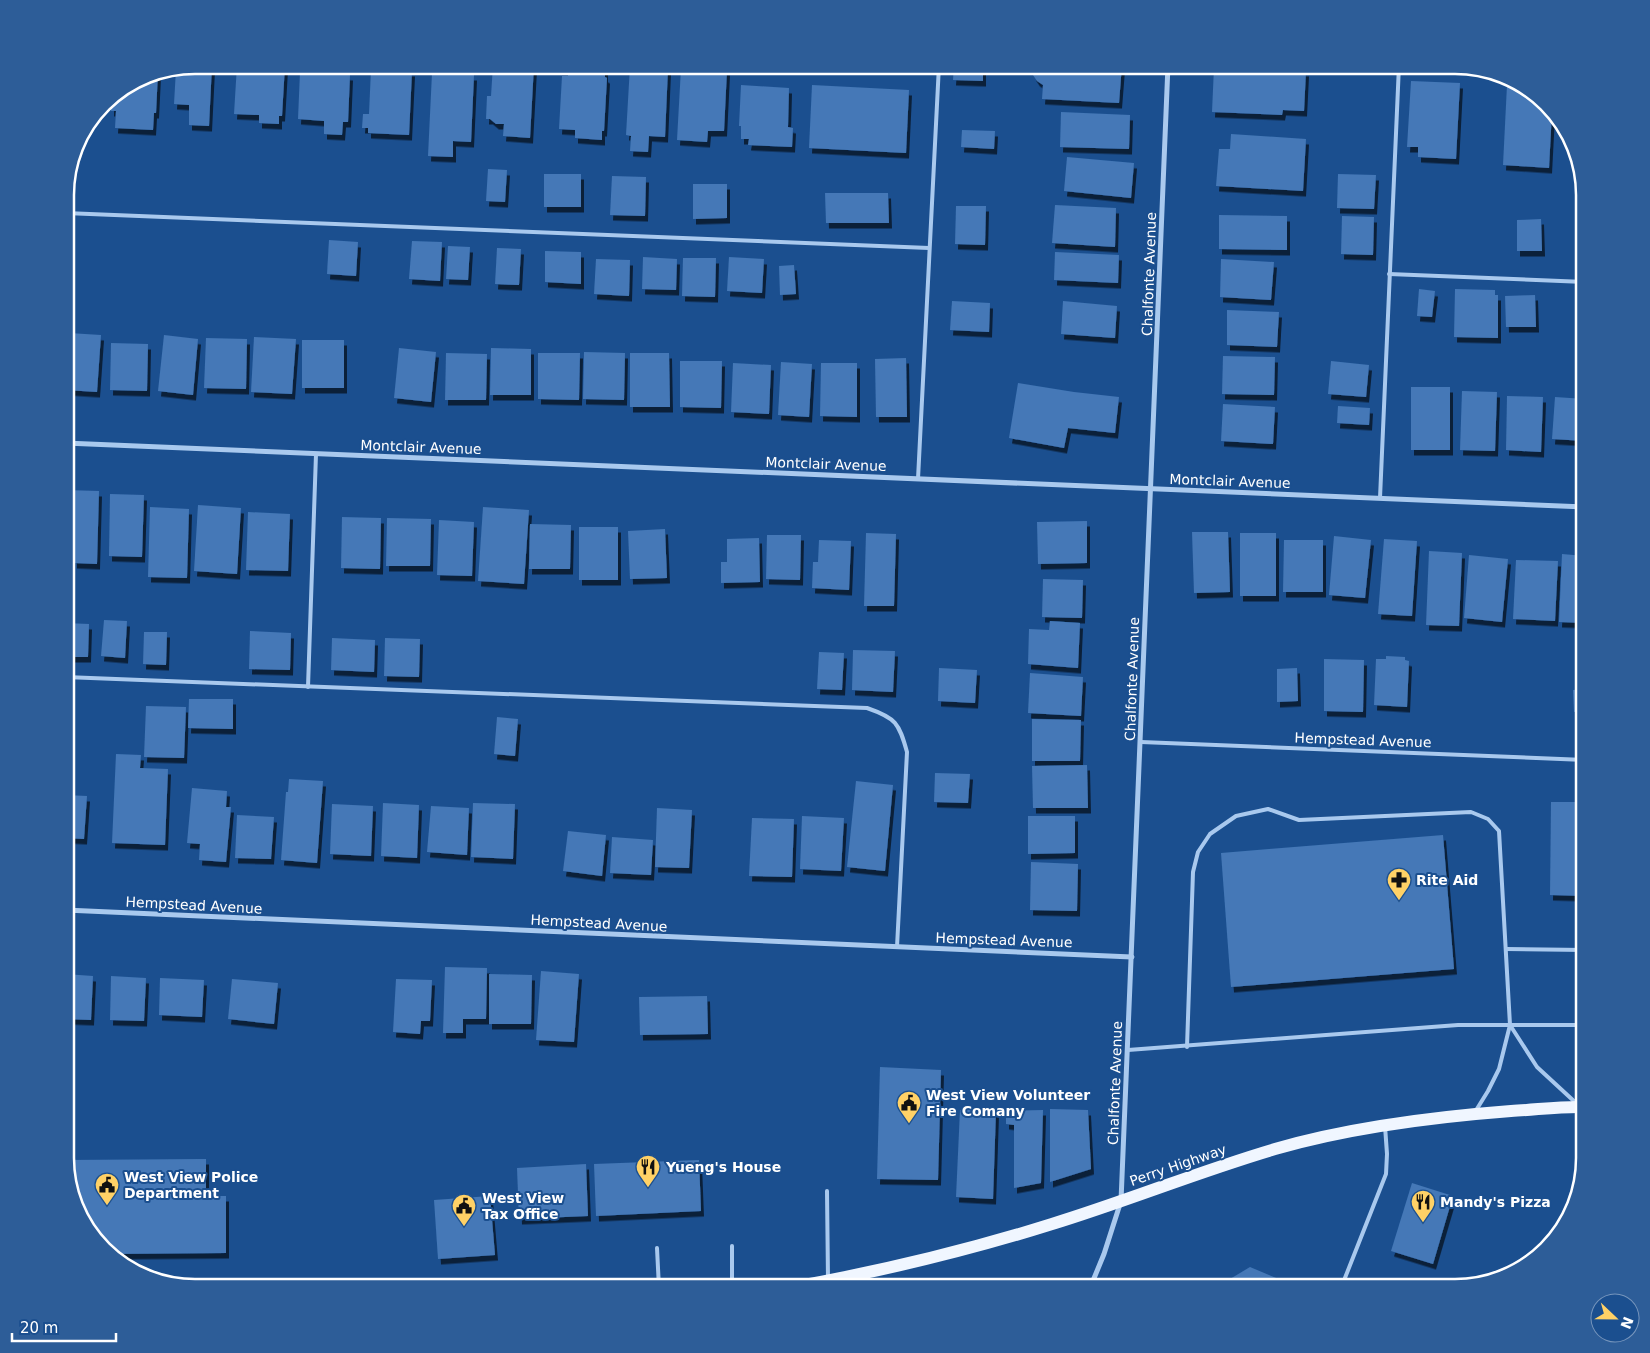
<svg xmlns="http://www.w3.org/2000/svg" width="1650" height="1353" font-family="'DejaVu Sans',sans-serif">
	<defs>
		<filter id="shadow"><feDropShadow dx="3" dy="5.5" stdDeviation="0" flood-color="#0009"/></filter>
	</defs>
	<rect width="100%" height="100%" fill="#1b4f8f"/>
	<g fill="#4478b7" filter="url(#shadow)">
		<polygon points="194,65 212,65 209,126 189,125 189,105 174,104 176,69"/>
		<polygon points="237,65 285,65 282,116 279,116 279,124 259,123 259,115 234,114"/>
		<polygon points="392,65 408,65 408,71 412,71 409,135 368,133 368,128 362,128 363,114 369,114 371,69 392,70"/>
		<polygon points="493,65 534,65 530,138 503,136 504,124 496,124 490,119 486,119 487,96 491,96"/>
		<polygon points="568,65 605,67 605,77 607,78 604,131 602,131 602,140 575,138 575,130 559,129 562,76 568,76"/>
		<polygon points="954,65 983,65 983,81 953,80"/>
		<polygon points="1037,65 1122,65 1119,103 1042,99 1043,85 1037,81 1033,75"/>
		<polygon points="630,66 668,68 665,137 649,136 648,152 630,151 631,136 626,135"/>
		<polygon points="1214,67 1306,71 1304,111 1283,110 1282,115 1212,112"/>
		<polygon points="317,68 335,69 335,74 350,75 348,122 343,122 342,135 324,134 324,121 298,119 300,72 317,73"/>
		<polygon points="452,68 466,69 465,75 474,75 471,142 453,141 453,157 428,156 432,73 452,74"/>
		<polygon points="681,68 727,70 724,131 708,131 707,142 677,140"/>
		<polygon points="158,72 156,113 154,113 153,130 115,128 116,111 111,111 111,104 107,99 109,97 145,75"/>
		<polygon points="1411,81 1460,83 1456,159 1418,157 1418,147 1407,147"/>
		<polygon points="741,85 789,88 788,127 793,128 792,147 748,145 749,139 741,139 741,126 739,126"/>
		<polygon points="812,85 909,90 906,153 809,148"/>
		<polygon points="1507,85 1522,86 1541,97 1552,111 1549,168 1503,165"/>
		<polygon points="1061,112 1130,115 1129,149 1060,147"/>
		<polygon points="962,130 995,131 994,149 961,147"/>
		<polygon points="1231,134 1306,139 1303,191 1216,186 1219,149 1230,149"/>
		<polygon points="1067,157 1134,163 1131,198 1064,191"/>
		<polygon points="488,169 507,170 505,202 486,201"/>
		<rect x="544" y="174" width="37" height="33"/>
		<polygon points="1338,174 1376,175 1374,209 1337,208"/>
		<polygon points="612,176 646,177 645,216 610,215"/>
		<polygon points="693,184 727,184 727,218 693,219"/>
		<polygon points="825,193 888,193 889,223 826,223"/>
		<polygon points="1055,205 1116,208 1115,247 1052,243"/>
		<polygon points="956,206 986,206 985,245 955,244"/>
		<polygon points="1219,215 1287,216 1287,250 1219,249"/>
		<polygon points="1342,216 1374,217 1373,255 1341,254"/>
		<polygon points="1541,219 1542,251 1517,251 1517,220"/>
		<polygon points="329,240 358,242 356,276 327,274"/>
		<polygon points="412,241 442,242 440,281 409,279"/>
		<polygon points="448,246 470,247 468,280 446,279"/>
		<polygon points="497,248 521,249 519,285 495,284"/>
		<polygon points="545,251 581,252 581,284 545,282"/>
		<polygon points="1055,252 1119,255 1118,283 1054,280"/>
		<polygon points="643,257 677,259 676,290 642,289"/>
		<polygon points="729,257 764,259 762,293 727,291"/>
		<polygon points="683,258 716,258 715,297 682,296"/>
		<polygon points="596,259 630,260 629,296 594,294"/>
		<polygon points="1221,259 1274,262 1271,300 1220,297"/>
		<polygon points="794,265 796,294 780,295 779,266"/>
		<polygon points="1419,289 1435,291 1432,317 1417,316"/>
		<polygon points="1455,289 1495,290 1495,295 1498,295 1498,338 1454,337"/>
		<polygon points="1535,295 1536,327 1506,327 1505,296"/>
		<polygon points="952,301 990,303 989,332 950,330"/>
		<polygon points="1063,301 1117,306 1115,338 1061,334"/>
		<polygon points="1227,310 1279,312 1277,347 1227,345"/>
		<polygon points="69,333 101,335 97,392 66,390"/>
		<polygon points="164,335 198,339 193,395 158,391"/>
		<polygon points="254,337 296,339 292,394 251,392"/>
		<polygon points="206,338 247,339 246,389 204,388"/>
		<rect x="302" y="340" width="42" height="48"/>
		<polygon points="111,343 148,344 147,391 110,390"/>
		<polygon points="399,348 436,352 431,402 394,398"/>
		<polygon points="491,348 531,349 531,395 490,395"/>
		<polygon points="584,352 625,353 624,400 583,399"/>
		<polygon points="446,353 487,354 486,400 445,400"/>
		<polygon points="538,353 580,353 579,400 538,399"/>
		<polygon points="630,353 669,353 670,407 630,407"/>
		<polygon points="1223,356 1275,357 1274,395 1222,394"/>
		<polygon points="906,358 907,417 876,417 875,359"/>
		<polygon points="680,361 722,361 721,408 680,407"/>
		<polygon points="1331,361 1369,365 1366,397 1328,394"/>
		<polygon points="781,362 812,364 809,417 778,415"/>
		<polygon points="733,363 771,365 769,414 731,412"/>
		<polygon points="821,363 857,363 857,417 820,416"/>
		<polygon points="1018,383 1074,392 1119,397 1115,433 1068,428 1064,448 1009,438"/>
		<rect x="1411" y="387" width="39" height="63"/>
		<polygon points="1462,391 1497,392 1495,451 1460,450"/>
		<polygon points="1507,396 1543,397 1541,452 1506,450"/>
		<polygon points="1555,397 1585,399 1585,441 1552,439"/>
		<polygon points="1223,404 1275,407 1273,444 1221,441"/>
		<polygon points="1338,406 1370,408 1369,425 1337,423"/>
		<polygon points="65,490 99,491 97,564 74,563 74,544 65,544"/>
		<polygon points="110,494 144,495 142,557 109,556"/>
		<polygon points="198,505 241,508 237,574 194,571"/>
		<polygon points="150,507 189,509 187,578 148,577"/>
		<polygon points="483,507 529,510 524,584 478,581"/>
		<polygon points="248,512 290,514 288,571 246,570"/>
		<polygon points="342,517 381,518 380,569 341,568"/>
		<polygon points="387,518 431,519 430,566 386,566"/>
		<polygon points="439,520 474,522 472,576 437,575"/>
		<polygon points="1087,521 1087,563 1038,564 1037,522"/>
		<polygon points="530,524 571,525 570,569 529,569"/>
		<rect x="579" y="527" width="39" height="53"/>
		<polygon points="665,529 667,578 630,579 628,531"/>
		<polygon points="1192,532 1228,532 1230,592 1194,593"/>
		<polygon points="866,533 896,534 894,606 864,606"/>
		<rect x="1240" y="533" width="36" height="63"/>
		<polygon points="767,535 801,535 800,580 766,579"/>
		<polygon points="1334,536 1371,540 1365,598 1329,595"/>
		<polygon points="759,538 760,582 721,583 721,562 727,562 727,539"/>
		<polygon points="1384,539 1417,541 1412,616 1378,614"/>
		<polygon points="819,540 851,541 849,590 812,588 813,562 818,562"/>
		<polygon points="1284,540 1323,540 1323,592 1283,592"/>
		<polygon points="1429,551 1462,553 1459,626 1426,625"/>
		<polygon points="1562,554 1585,556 1585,623 1559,622"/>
		<polygon points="1469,555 1508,559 1502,622 1464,618"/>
		<polygon points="1516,560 1558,561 1555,621 1513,619"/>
		<polygon points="1043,579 1083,580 1082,618 1042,617"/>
		<polygon points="104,620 127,621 125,658 101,656"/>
		<polygon points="1050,621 1080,623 1078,668 1028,664 1029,629 1049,630"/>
		<polygon points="65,623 89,624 88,657 65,657"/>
		<polygon points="250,631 291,633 290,670 249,669"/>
		<polygon points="144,632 167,632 166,665 143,664"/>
		<polygon points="332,638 375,640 374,672 331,670"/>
		<polygon points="385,638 420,639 419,677 384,676"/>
		<polygon points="853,650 895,651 893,692 852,690"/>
		<polygon points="819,652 844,653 842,690 817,689"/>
		<polygon points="1386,656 1405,657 1405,660 1409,661 1407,707 1374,705 1376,659 1386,659"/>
		<polygon points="1324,659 1364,660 1363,712 1324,711"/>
		<polygon points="939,668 977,670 975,703 938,701"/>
		<polygon points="1297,668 1298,701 1277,702 1277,669"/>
		<polygon points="1030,673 1083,677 1081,716 1028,713"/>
		<polygon points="1585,689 1585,711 1574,712 1573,690"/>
		<polygon points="189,699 233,699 233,729 188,728"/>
		<polygon points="146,706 186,707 184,758 144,757"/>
		<polygon points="497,717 518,719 515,756 494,754"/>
		<polygon points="1032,719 1081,720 1080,761 1032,761"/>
		<polygon points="116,754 141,755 140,768 168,769 165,845 112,843"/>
		<polygon points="1087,765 1088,808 1033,808 1032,766"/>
		<polygon points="935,773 970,774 968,803 934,802"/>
		<polygon points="289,779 323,781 317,863 281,860 286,792 288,792"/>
		<polygon points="856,781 893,785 885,871 847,867"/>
		<polygon points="192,788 227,791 226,807 231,807 226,862 199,860 200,844 187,843"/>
		<polygon points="65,795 87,796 84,839 65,838"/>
		<polygon points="1551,802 1585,802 1585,896 1550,895"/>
		<polygon points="383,803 419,805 417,858 381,856"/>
		<polygon points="473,803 515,804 513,859 471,857"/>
		<polygon points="332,804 373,806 371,856 330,854"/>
		<polygon points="431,806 469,808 467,855 427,852"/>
		<polygon points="657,808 692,810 689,868 655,867"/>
		<polygon points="237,815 274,817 271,859 235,858"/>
		<polygon points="802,816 844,818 841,871 800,869"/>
		<polygon points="1028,816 1075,816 1075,853 1028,854"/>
		<polygon points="752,818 794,819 792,877 749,876"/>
		<polygon points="568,831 606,835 602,876 563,871"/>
		<polygon points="1443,835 1454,969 1231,987 1221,853"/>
		<polygon points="612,837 653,840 651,875 610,873"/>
		<polygon points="1031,862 1078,864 1077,911 1030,910"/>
		<polygon points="445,967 487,968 486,1019 463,1019 463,1033 443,1033"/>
		<polygon points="541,971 579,974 574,1042 536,1040"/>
		<polygon points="65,974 93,976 91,1020 65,1019"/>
		<polygon points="489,974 532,975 531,1024 489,1024"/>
		<polygon points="111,976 146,978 144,1021 110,1020"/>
		<polygon points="160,978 204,980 202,1017 159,1015"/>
		<polygon points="232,979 278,983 274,1024 228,1019"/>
		<polygon points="396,979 432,980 430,1021 421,1021 420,1034 393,1032"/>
		<polygon points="707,996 708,1034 640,1035 639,997"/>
		<polygon points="880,1067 941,1070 938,1180 877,1179"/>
		<polygon points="1050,1109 1088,1110 1091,1169 1050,1182"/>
		<polygon points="960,1110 996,1110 993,1199 956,1197"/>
		<polygon points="1043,1110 1041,1183 1014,1188 1014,1125 1006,1124 1006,1111"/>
		<polygon points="206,1159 206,1196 226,1196 226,1253 108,1254 78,1216 65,1167 65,1160"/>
		<polygon points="699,1160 701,1211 596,1216 594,1164"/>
		<polygon points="586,1164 588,1216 519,1219 517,1168"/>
		<polygon points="1412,1183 1453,1196 1433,1264 1391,1251"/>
		<polygon points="490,1196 495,1255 438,1259 434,1200"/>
		<polygon points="1250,1267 1300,1288 1226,1288 1230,1279"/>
	</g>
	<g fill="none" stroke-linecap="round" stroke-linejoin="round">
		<g stroke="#a9c9ee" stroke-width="4">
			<polyline points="65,213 929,248"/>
			<polyline points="1389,274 1585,282"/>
			<polyline points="918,479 939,65"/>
			<polyline points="1380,498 1399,65"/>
			<path d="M65,677l802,31c29,10 32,15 40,44l-10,195"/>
			<polyline points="308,687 316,454"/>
			<polyline points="1141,742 1585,760"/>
			<polyline points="1506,949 1585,950"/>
			<polyline points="1510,1025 1537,1067 1576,1103"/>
			<polyline points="1187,1047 1193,872 1198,852 1210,834 1236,816 1268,809 1299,820 1471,812 1488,819 1499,831 1510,1025 1499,1069 1488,1091 1475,1112"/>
			<polyline points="1128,1050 1458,1025 1585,1025"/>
			<polyline points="827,1191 828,1279"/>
			<polyline points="657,1248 659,1288"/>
			<polyline points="732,1288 732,1246"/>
			<polyline points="1341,1288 1386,1174 1387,1154 1385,1126"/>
		</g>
		<g stroke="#a9c9ee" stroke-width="5">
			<polyline points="65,443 1585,507"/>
			<polyline points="65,910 1132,957"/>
			<polyline points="1090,1288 1104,1254 1121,1201 1168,65"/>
		</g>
		<path stroke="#f0f6ff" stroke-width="12" d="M788,1288c90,-16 178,-37 264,-64 75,-23 148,-53 223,-75 76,-22 157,-32 236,-38 24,-1 50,-5 74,-4"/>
	</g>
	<defs>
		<symbol id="pharmacy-pin" viewBox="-11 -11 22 30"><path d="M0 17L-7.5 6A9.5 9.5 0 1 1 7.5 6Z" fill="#ffd166" stroke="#1b4f8f"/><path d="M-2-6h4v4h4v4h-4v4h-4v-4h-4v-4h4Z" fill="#111"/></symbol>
		<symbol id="civic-pin" viewBox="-11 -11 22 30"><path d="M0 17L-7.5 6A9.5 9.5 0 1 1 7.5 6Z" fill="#ffd166" stroke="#1b4f8f"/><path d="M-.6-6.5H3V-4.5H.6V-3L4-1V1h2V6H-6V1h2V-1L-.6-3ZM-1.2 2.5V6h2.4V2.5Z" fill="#111"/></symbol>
		<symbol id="restaurant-pin" viewBox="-11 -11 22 30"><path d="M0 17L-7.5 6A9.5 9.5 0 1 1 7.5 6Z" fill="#ffd166" stroke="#1b4f8f"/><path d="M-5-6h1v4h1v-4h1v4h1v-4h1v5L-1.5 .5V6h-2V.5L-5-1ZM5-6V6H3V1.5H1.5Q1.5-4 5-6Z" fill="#111"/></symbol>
	</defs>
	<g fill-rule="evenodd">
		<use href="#pharmacy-pin" x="1385" y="866" width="28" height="38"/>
		<use href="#civic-pin" x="895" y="1089" width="28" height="38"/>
		<use href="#restaurant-pin" x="634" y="1153" width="28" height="38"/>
		<use href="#civic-pin" x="93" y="1171" width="28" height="38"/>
		<use href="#restaurant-pin" x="1409" y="1188" width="28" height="38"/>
		<use href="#civic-pin" x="450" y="1192" width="28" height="38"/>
	</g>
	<g text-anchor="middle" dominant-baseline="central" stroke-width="4" stroke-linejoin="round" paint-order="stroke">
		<g font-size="14" fill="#fff" stroke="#1b4f8f">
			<text transform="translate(1149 274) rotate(-88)">Chalfonte Avenue</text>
			<text transform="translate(421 447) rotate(2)">Montclair Avenue</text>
			<text transform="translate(826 464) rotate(2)">Montclair Avenue</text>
			<text transform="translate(1230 481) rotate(2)">Montclair Avenue</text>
			<text transform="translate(1132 679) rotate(-88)">Chalfonte Avenue</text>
			<text transform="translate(1363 740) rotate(2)">Hempstead Avenue</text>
			<text transform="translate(194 905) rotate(3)">Hempstead Avenue</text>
			<text transform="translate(599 923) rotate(3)">Hempstead Avenue</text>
			<text transform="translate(1004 940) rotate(2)">Hempstead Avenue</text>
			<text transform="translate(1115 1083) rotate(-88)">Chalfonte Avenue</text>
			<text transform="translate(1178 1165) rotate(-19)">Perry Highway</text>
		</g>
		<g font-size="14" font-weight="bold" fill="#fff" stroke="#1b4f8f" text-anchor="start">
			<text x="1416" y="880">Rite Aid</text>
			<text x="926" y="1095">West View Volunteer<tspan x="926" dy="16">Fire Comany</tspan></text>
			<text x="666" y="1167">Yueng's House</text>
			<text x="124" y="1177">West View Police<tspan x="124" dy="16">Department</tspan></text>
			<text x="482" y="1198">West View<tspan x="482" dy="16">Tax Office</tspan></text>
			<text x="1440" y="1202">Mandy's Pizza</text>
		</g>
	</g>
	<path d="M0 0H1650V1353H0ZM195 74H1455A121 121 0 0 1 1576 195V1158A121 121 0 0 1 1455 1279H195A121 121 0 0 1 74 1158V195A121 121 0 0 1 195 74Z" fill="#2d5d98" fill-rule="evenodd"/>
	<path fill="none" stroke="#fff" stroke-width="2.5" d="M195 74H1455A121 121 0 0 1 1576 195V1158A121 121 0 0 1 1455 1279H195A121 121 0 0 1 74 1158V195A121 121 0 0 1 195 74Z"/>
	<g transform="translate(1615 1318) rotate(112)"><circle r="24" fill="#1b4f8f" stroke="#7695bc"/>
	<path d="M0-4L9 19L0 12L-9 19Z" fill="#ffd166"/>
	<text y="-8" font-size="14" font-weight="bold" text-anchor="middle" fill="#ffffff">N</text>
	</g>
	<path d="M12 1333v8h104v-8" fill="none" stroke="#ffffff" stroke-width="2.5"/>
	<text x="20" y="1333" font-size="15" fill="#ffffff" stroke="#1b4f8f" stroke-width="4" paint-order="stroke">20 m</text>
</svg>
